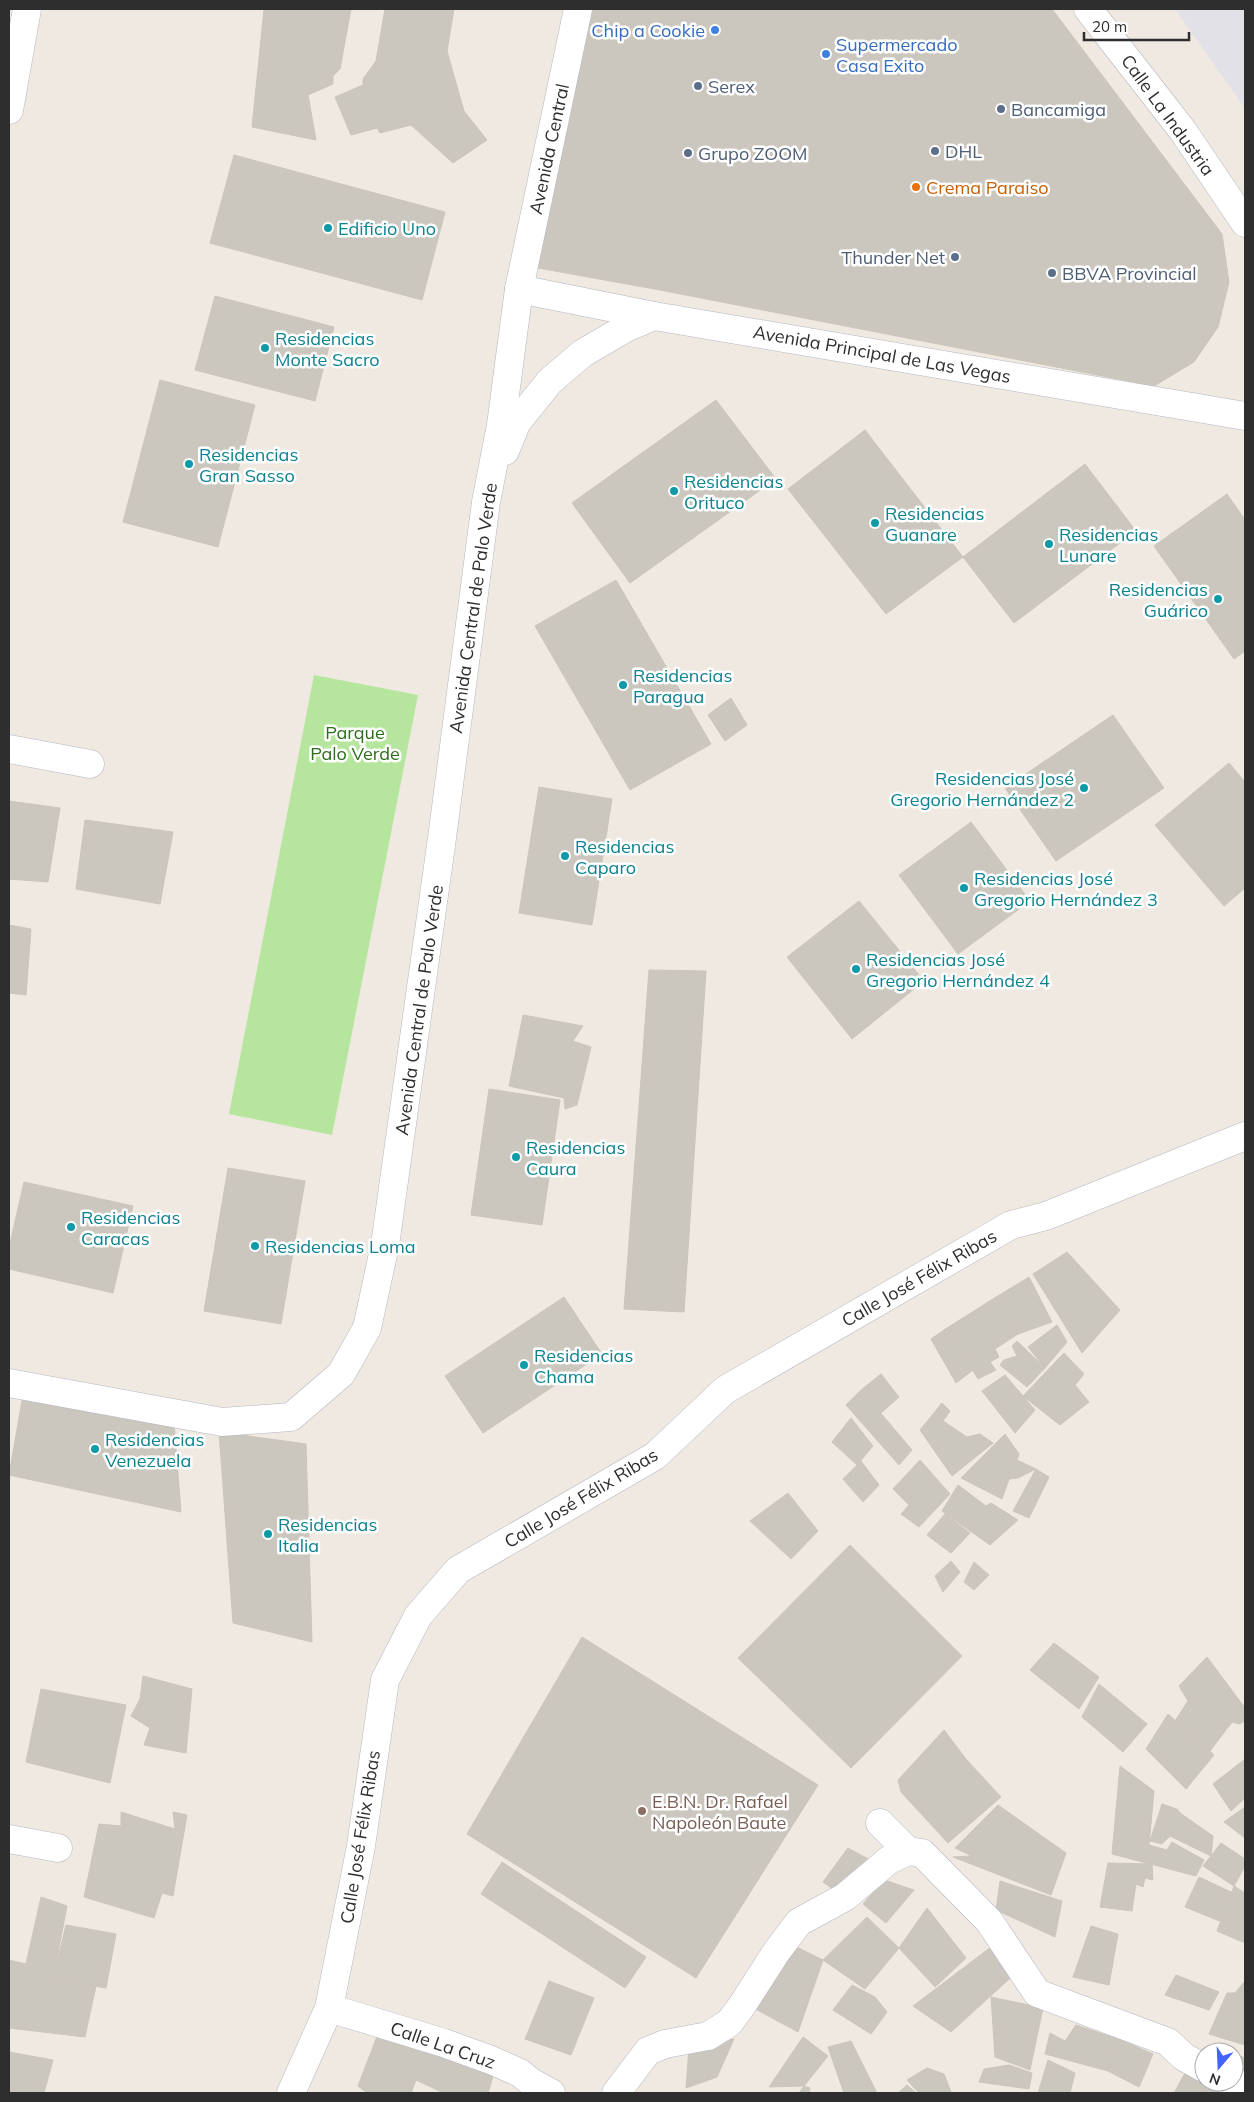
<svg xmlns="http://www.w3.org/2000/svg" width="1254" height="2102" font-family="Mulish,sans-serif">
	<rect width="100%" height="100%" fill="#efe9e1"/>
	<polygon fill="#e3e1e8" points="1175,9 1245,9 1245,109 1244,107"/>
	<polygon fill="#b6e59e" points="314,675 418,695 332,1135 229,1114"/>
	<g fill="#cbc7bf" stroke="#cbc5ba">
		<polygon points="264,9 351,9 340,69 333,76 333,84 308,95 316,140 252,127"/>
		<polygon points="385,9 454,9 447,51 464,111 487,140 453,163 411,125 380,133 377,128 351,135 335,97 363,85 363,79 376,61"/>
		<polygon points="592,9 1052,9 1222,234 1229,282 1218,327 1194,362 1154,386 660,290 538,268"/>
		<polygon points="234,155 445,212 422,300 210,243"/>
		<polygon points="215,296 334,327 315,401 195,370"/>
		<polygon points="160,380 255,405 218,547 123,522"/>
		<polygon points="716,400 776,479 630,583 572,503"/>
		<polygon points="865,430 963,557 886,614 788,489"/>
		<polygon points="1085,464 1136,531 1014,623 963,557"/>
		<polygon points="1227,494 1245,520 1245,651 1234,659 1154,546"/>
		<polygon points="616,580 711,744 630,790 535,626"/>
		<polygon points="731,698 747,725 725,741 708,715"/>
		<polygon points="1113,715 1164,788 1056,861 1005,788"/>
		<polygon points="1229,763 1245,782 1245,888 1224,906 1155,825"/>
		<polygon points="539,787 612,799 592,925 519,913"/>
		<polygon points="9,801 60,808 48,882 9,879"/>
		<polygon points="85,820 173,832 160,904 76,889"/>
		<polygon points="971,822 1030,901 958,954 899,875"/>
		<polygon points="859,901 924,981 852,1039 787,957"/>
		<polygon points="9,925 31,929 26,995 9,993"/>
		<polygon points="649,970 706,971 684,1312 624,1309"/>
		<polygon points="523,1015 583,1026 573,1041 591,1047 577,1105 565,1109 564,1098 509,1086"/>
		<polygon points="489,1089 560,1100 542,1225 471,1215"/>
		<polygon points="228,1168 305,1181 281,1324 204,1311"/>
		<polygon points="24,1182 133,1206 113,1293 9,1269 9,1248"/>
		<polygon points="1067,1252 1120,1310 1082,1353 1033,1274"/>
		<polygon points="1029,1277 1052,1322 1018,1334 996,1297"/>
		<polygon points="564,1297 602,1354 483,1433 445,1376"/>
		<polygon points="996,1297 1018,1334 995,1349 999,1357 990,1362 996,1370 978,1379 947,1328"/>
		<polygon points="1057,1325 1067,1342 1045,1368 1028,1347"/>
		<polygon points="947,1328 973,1370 956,1383 931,1339"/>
		<polygon points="1017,1341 1045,1368 1027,1387 1000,1365 1004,1360 1017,1356 1012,1346"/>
		<polygon points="1064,1353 1084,1374 1075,1385 1089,1402 1060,1425 1023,1396"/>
		<polygon points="881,1374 899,1397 881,1413 861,1390"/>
		<polygon points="1005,1375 1035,1410 1015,1433 982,1391"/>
		<polygon points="861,1390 912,1450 899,1465 846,1405"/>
		<polygon points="23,1395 174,1423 181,1512 9,1475"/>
		<polygon points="942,1403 950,1411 943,1421 967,1437 980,1434 993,1443 952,1476 920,1430"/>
		<polygon points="851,1418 873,1446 857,1465 832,1442"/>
		<polygon points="219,1432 306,1444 312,1642 233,1623"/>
		<polygon points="1005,1434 1019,1454 1017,1460 1036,1469 1018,1478 1009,1479 1002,1499 961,1478"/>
		<polygon points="920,1460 950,1494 919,1527 901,1514 909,1505 893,1489"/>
		<polygon points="861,1461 879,1485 863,1502 843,1479"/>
		<polygon points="1036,1469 1049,1477 1029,1518 1013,1511"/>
		<polygon points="958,1485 986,1506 991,1503 1018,1520 990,1545 942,1511"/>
		<polygon points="788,1493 818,1531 791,1559 750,1521"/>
		<polygon points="945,1514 970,1533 951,1553 927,1535"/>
		<polygon points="850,1545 962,1656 851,1768 738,1658"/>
		<polygon points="951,1561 960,1572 943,1592 935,1576"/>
		<polygon points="974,1562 989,1575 974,1590 964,1582"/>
		<polygon points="582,1637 818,1785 696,1978 467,1834"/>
		<polygon points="1054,1643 1099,1677 1079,1709 1030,1670"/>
		<polygon points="1207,1657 1245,1708 1245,1721 1240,1724 1232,1722 1210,1751 1175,1721 1188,1701 1179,1686"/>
		<polygon points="143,1676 192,1689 186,1753 144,1745 150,1728 131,1716 140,1699"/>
		<polygon points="1099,1684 1147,1724 1123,1752 1082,1717"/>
		<polygon points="41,1689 126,1705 110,1783 26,1762"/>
		<polygon points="1168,1714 1214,1755 1186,1789 1146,1749"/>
		<polygon points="944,1730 966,1759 1001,1797 948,1843 901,1792 898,1780"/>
		<polygon points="1245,1759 1245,1798 1231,1811 1213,1784"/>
		<polygon points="1120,1766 1154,1791 1149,1845 1167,1850 1172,1842 1204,1860 1196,1876 1112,1854"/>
		<polygon points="1162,1804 1177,1809 1180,1813 1213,1836 1211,1856 1170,1836 1162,1844 1150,1841"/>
		<polygon points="998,1805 1066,1853 1051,1895 953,1857 972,1856 955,1848"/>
		<polygon points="1245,1807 1245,1838 1224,1822"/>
		<polygon points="121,1812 175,1829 173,1812 187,1815 173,1896 162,1893 154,1918 84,1897 99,1824 121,1826"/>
		<polygon points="1221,1843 1245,1859 1245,1866 1234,1886 1203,1866"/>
		<polygon points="848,1848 872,1861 843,1896 823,1882"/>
		<polygon points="502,1862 646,1957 625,1988 481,1894"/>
		<polygon points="1108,1863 1152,1864 1153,1880 1145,1878 1143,1887 1136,1884 1132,1911 1100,1907"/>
		<polygon points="1199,1877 1233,1893 1222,1922 1185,1907"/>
		<polygon points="884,1880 914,1890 886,1923 863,1904"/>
		<polygon points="1000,1881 1062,1901 1055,1937 996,1910"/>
		<polygon points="1234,1886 1245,1893 1245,1943 1217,1931"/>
		<polygon points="41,1897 67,1906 53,1979 96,1986 85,2037 9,2028 9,1960 26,1964"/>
		<polygon points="927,1908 966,1958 935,1987 899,1948"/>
		<polygon points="867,1917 899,1948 865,1989 823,1960"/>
		<polygon points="66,1925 116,1934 106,1988 53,1979"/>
		<polygon points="1091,1926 1118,1934 1109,1985 1073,1977"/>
		<polygon points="999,1941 1018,1971 951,2032 913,2006"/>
		<polygon points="786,1942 823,1960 798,2032 750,2006"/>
		<polygon points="1176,1975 1219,1992 1209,2010 1165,1995"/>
		<polygon points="549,1981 594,1998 571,2055 525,2039"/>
		<polygon points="1244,1982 1245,2045 1209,2034 1227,1993 1235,1993"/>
		<polygon points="852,1985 875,1997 887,2012 871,2034 833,2010"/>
		<polygon points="991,1997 1043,2008 1030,2070 995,2057"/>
		<polygon points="1076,2025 1121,2040 1108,2071 1045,2054 1050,2033 1065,2041"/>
		<polygon points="381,2026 496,2066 488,2093 444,2093 416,2080 411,2093 367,2093 358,2086"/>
		<polygon points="803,2037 828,2056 804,2086 769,2087"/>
		<polygon points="734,2039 717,2077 686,2088 689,2047"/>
		<polygon points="1121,2040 1153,2054 1139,2087 1108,2071"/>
		<polygon points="851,2041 877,2093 844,2093 828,2047"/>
		<polygon points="9,2052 53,2060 44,2093 9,2093"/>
		<polygon points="1234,2054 1245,2058 1245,2078 1234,2074"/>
		<polygon points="1048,2060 1075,2073 1070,2093 1038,2093"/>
		<polygon points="1009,2065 1032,2073 1029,2089 979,2082 984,2069"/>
		<polygon points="927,2068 944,2074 951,2092 919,2093 907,2080"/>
		<polygon points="1185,2073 1204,2080 1204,2082 1212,2082 1224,2086 1217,2093 1174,2093"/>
		<polygon points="907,2085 916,2093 898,2093"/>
		<polygon points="804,2086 810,2088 809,2093 799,2093"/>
	</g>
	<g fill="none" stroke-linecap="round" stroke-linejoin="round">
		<defs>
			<g id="street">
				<polyline points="9,110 27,9"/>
				<polyline points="9,749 90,764"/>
				<polyline points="880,1823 908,1851 922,1853 989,1921 1037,1993 1168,2042 1184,2057 1204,2068"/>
				<polyline points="9,1839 58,1848"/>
				<polyline points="329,2008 444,2043 491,2060 520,2073 531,2082 551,2093"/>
				<polyline points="1233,2082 1245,2087"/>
				<polyline points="291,2093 329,2008 361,1846 385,1680 418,1616 458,1570 655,1456 725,1390 1011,1225 1046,1216 1245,1136"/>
				<polyline points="616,2093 648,2051 665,2044 708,2036 729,2023 741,2007 777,1951 799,1922 845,1897 889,1860 908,1851"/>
			</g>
			<g id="secondary">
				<polyline points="1088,9 1183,131 1245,223"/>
				<polyline points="519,289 654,316 1245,416"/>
				<polyline points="505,451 517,422 550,381 583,353 626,328 654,316"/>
				<polyline points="9,1383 222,1422 291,1417 341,1374 367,1328 385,1245 442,838 486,502 501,425 519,289 578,9"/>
			</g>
		</defs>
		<use href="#street" stroke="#b4b7c1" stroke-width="29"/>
		<use href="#secondary" stroke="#b4b7c1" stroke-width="29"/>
		<use href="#street" stroke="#fff" stroke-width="28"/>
		<use href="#secondary" stroke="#fff" stroke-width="28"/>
	</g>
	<g fill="#3f7fe0" stroke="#fff" stroke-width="2">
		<circle cx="715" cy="30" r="5"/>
		<circle cx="826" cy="54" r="5"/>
	</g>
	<g fill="#5c6f8a" stroke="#fff" stroke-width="2">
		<circle cx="698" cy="86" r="5"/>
		<circle cx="1001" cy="109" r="5"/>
		<circle cx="935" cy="151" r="5"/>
		<circle cx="688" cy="153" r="5"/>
		<circle cx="955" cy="257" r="5"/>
		<circle cx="1052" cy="273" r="5"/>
	</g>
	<circle fill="#e8710a" stroke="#fff" stroke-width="2" cx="916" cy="187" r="5"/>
	<g fill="#0f9aa8" stroke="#fff" stroke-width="2">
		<circle cx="328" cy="228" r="5"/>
		<circle cx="265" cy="348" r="5"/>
		<circle cx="189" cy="464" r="5"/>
		<circle cx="674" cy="491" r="5"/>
		<circle cx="875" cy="523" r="5"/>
		<circle cx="1049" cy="544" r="5"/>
		<circle cx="1218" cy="599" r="5"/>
		<circle cx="623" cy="685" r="5"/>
		<circle cx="1084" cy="788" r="5"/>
		<circle cx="565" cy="856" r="5"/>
		<circle cx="964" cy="888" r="5"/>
		<circle cx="856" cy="969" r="5"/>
		<circle cx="516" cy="1157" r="5"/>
		<circle cx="71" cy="1227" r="5"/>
		<circle cx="255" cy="1246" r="5"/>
		<circle cx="524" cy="1365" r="5"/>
		<circle cx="95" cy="1449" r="5"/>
		<circle cx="268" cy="1534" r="5"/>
	</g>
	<circle fill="#8d6e63" stroke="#fff" stroke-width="2" cx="642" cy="1811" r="5"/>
	<g text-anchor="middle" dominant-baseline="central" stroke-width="5" stroke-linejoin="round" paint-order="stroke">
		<g font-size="18" fill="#366cbe" stroke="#fff" text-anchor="end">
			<text x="705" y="30">Chip a Cookie</text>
			<text x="836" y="44" text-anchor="start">Supermercado<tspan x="836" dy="21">Casa Exito</tspan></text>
		</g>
		<g font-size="18" fill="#4e5e75" stroke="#fff" text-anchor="start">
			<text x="708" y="86">Serex</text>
			<text x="1011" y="109">Bancamiga</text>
			<text x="945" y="151">DHL</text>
			<text x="698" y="153">Grupo ZOOM</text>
			<text x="945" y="257" text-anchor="end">Thunder Net</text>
			<text x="1062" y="273">BBVA Provincial</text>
		</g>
		<g font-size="18" fill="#2e2e2e" stroke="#fff">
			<text transform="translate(1168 115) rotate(54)">Calle La Industria</text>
			<text transform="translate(549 149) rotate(-78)">Avenida Central</text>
			<text transform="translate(882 354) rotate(10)">Avenida Principal de Las Vegas</text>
			<text transform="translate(473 608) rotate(-82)">Avenida Central de Palo Verde</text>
			<text transform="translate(419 1010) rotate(-82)">Avenida Central de Palo Verde</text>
			<text transform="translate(919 1278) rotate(-30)">Calle José Félix Ribas</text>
			<text transform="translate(581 1498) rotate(-31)">Calle José Félix Ribas</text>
			<text transform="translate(360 1837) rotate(-81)">Calle José Félix Ribas</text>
			<text transform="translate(443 2045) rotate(19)">Calle La Cruz</text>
		</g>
		<g font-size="18" fill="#c56008" stroke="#fff" text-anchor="start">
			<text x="926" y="187">Crema Paraiso</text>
		</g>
		<g font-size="18" fill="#0d838f" stroke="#fff" text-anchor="start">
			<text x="338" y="228">Edificio Uno</text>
			<text x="275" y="338">Residencias<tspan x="275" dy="21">Monte Sacro</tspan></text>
			<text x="199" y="454">Residencias<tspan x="199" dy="21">Gran Sasso</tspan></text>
			<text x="684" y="481">Residencias<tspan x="684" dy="21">Orituco</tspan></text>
			<text x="885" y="513">Residencias<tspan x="885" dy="21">Guanare</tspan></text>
			<text x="1059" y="534">Residencias<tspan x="1059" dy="21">Lunare</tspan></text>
			<text x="1208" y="589" text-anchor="end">Residencias<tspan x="1208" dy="21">Guárico</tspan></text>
			<text x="633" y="675">Residencias<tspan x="633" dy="21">Paragua</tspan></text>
			<text x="1074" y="778" text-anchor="end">Residencias José<tspan x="1074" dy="21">Gregorio Hernández 2</tspan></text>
			<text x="575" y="846">Residencias<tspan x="575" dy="21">Caparo</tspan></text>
			<text x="974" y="878">Residencias José<tspan x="974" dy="21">Gregorio Hernández 3</tspan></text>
			<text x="866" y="959">Residencias José<tspan x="866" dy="21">Gregorio Hernández 4</tspan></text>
			<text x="526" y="1147">Residencias<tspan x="526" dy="21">Caura</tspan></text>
			<text x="81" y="1217">Residencias<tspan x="81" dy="21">Caracas</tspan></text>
			<text x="265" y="1246">Residencias Loma</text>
			<text x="534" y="1355">Residencias<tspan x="534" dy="21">Chama</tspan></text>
			<text x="105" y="1439">Residencias<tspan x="105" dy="21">Venezuela</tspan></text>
			<text x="278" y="1524">Residencias<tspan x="278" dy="21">Italia</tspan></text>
		</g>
		<g font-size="18" fill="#2c6e1b" stroke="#fff">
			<text x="355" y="732">Parque<tspan x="355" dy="21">Palo Verde</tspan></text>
		</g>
		<g font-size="18" fill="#785e54" stroke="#fff" text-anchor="start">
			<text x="652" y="1801">E.B.N. Dr. Rafael<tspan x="652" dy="21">Napoleón Baute</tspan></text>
		</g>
	</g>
	<rect width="1254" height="2102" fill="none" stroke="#2e2e2e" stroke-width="20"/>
	<g transform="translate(1219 2067) rotate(199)"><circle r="24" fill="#ffffff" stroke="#ababab"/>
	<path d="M0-4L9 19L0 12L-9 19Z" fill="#4264fb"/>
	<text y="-8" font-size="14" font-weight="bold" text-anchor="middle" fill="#2e2e2e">N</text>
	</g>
	<path d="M1084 32v8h105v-8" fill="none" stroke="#2e2e2e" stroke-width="2.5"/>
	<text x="1092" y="32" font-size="15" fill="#2e2e2e" stroke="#ffffff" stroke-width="4" paint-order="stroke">20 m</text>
</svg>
